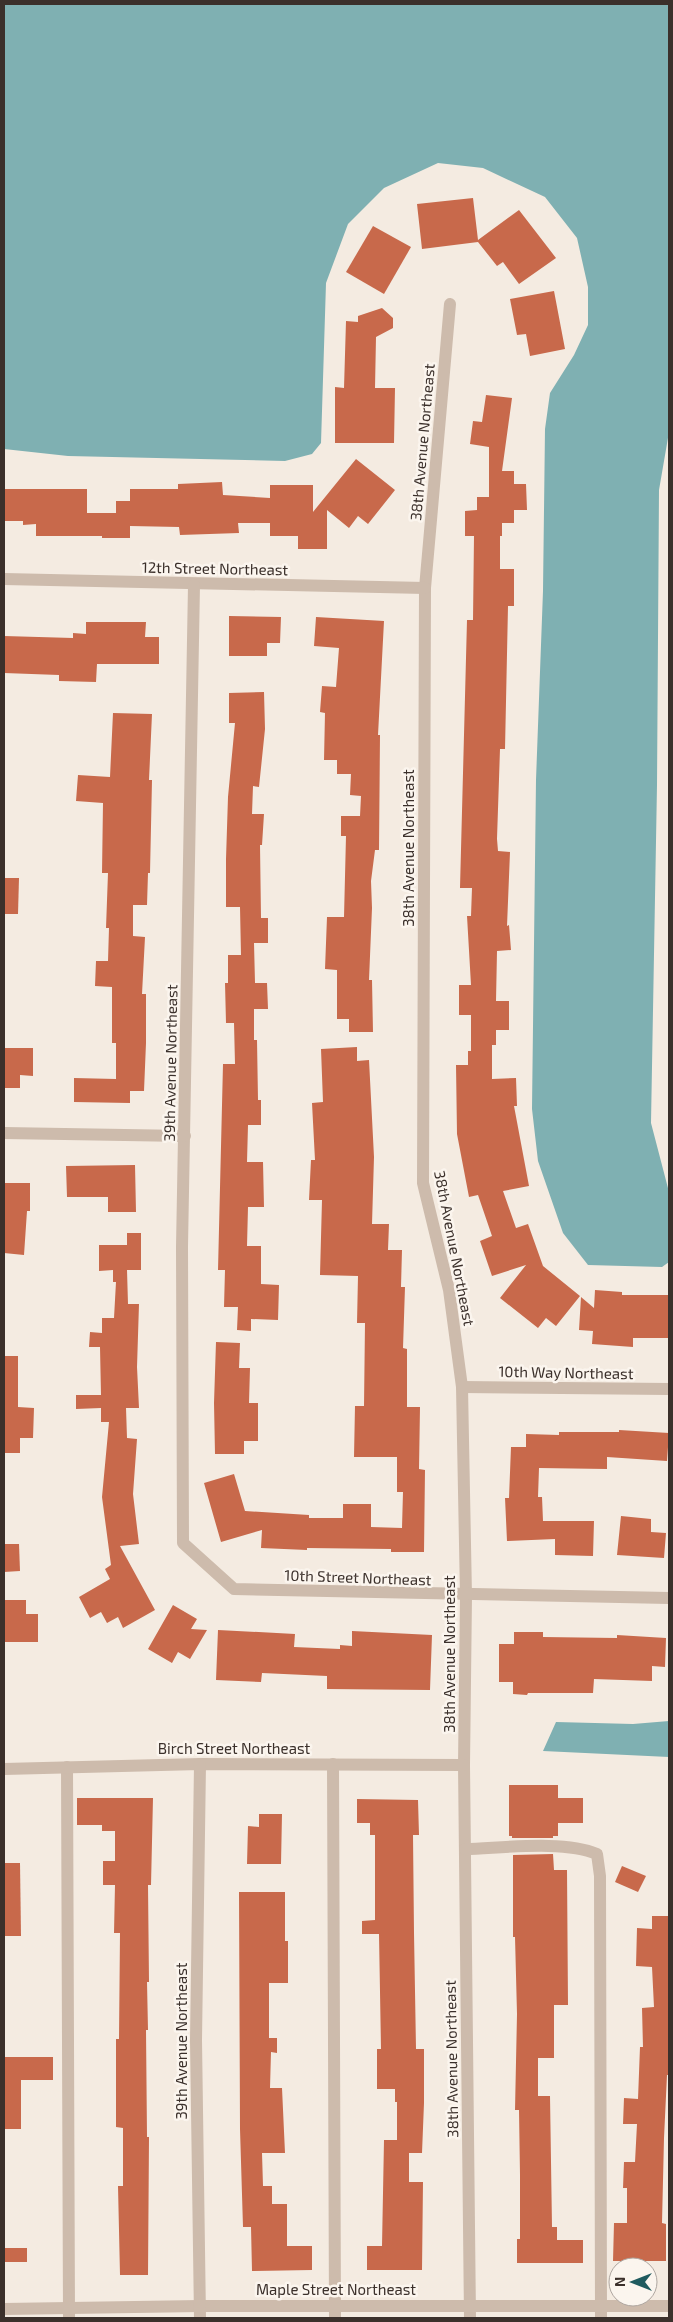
<svg xmlns="http://www.w3.org/2000/svg" width="673" height="2322" font-family="'Exo 2',sans-serif">
	<rect width="100%" height="100%" fill="#f4ebe1"/>
	<g fill="#7fb0b2">
		<polygon points="4,4 669,4 669,432 659,490 657,785 651,1123 669,1192 669,1262 662,1267 588,1265 563,1233 538,1161 532,1109 536,780 543,591 545,429 550,393 574,355 588,325 588,287 577,238 545,197 483,168 438,163 384,188 348,224 326,283 321,443 312,454 285,461 68,456 4,449"/>
		<polygon points="669,1721 669,1757 543,1751 556,1722 633,1724"/>
	</g>
	<g fill="#c8694b">
		<polygon points="473,198 478,240 519,210 556,258 519,284 503,262 497,266 478,242 422,249 417,204"/>
		<polygon points="373,226 411,247 384,294 346,272"/>
		<polygon points="554,291 565,349 530,356 526,334 517,335 510,299"/>
		<polygon points="382,308 393,318 393,328 376,337 375,388 395,388 394,443 335,443 335,387 344,388 346,321 358,322 358,316"/>
		<polygon points="486,395 512,398 502,471 514,471 514,484 526,484 527,510 514,510 514,523 502,523 502,536 500,536 500,569 514,569 514,606 508,606 505,749 500,749 497,839 498,851 510,852 507,926 509,925 511,950 497,951 496,1001 509,1001 509,1030 496,1030 496,1045 492,1045 492,1079 516,1078 517,1106 514,1106 529,1186 503,1191 516,1228 528,1224 543,1266 580,1296 556,1326 546,1318 538,1328 500,1298 526,1265 492,1276 480,1241 492,1236 478,1195 469,1197 457,1134 456,1065 468,1065 468,1051 471,1051 471,1015 459,1015 459,985 471,985 467,916 471,916 472,888 460,888 467,620 473,620 474,536 465,536 465,511 477,510 477,497 489,497 489,447 470,444 473,421 482,422"/>
		<polygon points="356,459 395,490 368,524 358,516 349,528 327,510 327,549 298,549 298,536 270,536 270,523 238,523 239,533 180,535 179,527 130,526 130,538 102,538 102,536 36,536 36,524 23,525 23,521 4,521 4,489 87,489 87,513 116,513 116,501 130,501 130,489 178,489 178,484 222,482 223,495 270,498 270,485 313,485 313,512"/>
		<polygon points="229,616 281,617 280,643 267,643 267,656 229,656"/>
		<polygon points="316,617 384,621 378,735 380,735 379,850 375,850 371,881 372,908 369,980 372,980 373,1032 349,1032 349,1019 337,1019 337,970 325,969 327,917 344,917 346,836 341,836 341,816 360,816 361,796 350,795 351,774 337,774 337,760 324,760 325,713 320,712 322,686 336,687 339,648 314,646"/>
		<polygon points="86,622 146,622 145,637 159,637 159,664 97,664 96,682 59,681 59,675 4,673 4,636 73,638 73,633 86,634"/>
		<polygon points="264,692 265,729 259,787 253,786 252,814 264,814 262,845 260,845 261,918 268,918 268,943 254,943 255,983 267,983 268,1009 254,1009 254,1040 257,1040 258,1100 261,1100 261,1125 248,1125 247,1162 263,1162 264,1207 248,1207 247,1246 261,1246 261,1284 279,1285 278,1320 251,1319 251,1331 237,1330 238,1307 224,1307 225,1270 218,1270 223,1064 235,1064 234,1023 226,1023 225,983 228,983 228,955 241,955 240,907 226,907 226,859 228,797 235,723 229,723 229,693"/>
		<polygon points="113,713 152,714 149,780 152,780 150,873 148,873 147,905 133,905 133,936 145,937 142,994 146,994 146,1043 144,1091 130,1091 130,1103 74,1102 74,1078 116,1079 116,1043 112,1043 112,987 95,986 96,961 108,961 109,928 106,928 108,873 102,873 103,803 76,801 78,775 110,777"/>
		<polygon points="4,878 19,878 18,914 4,914"/>
		<polygon points="357,1047 357,1061 369,1060 374,1157 372,1224 389,1224 388,1250 402,1250 401,1287 405,1287 403,1348 407,1349 407,1407 420,1407 419,1469 425,1470 424,1552 391,1552 391,1549 307,1548 307,1550 261,1548 262,1530 221,1542 204,1483 234,1474 245,1511 309,1515 309,1518 343,1518 343,1504 371,1504 371,1527 402,1528 403,1492 397,1492 397,1457 354,1457 355,1406 364,1406 365,1323 357,1323 358,1276 320,1275 322,1200 309,1200 311,1160 315,1160 312,1103 323,1102 321,1049"/>
		<polygon points="4,1048 33,1048 33,1076 20,1075 20,1088 4,1088"/>
		<polygon points="135,1165 136,1212 108,1212 108,1197 67,1197 66,1166"/>
		<polygon points="4,1183 30,1183 30,1211 27,1211 24,1255 4,1253"/>
		<polygon points="127,1233 141,1233 141,1270 127,1270 128,1304 139,1304 137,1367 139,1408 126,1408 127,1438 137,1439 133,1494 139,1544 120,1546 155,1610 123,1628 118,1617 107,1623 101,1612 90,1618 79,1597 110,1579 105,1569 111,1565 102,1497 109,1422 101,1422 101,1408 76,1409 76,1395 101,1395 100,1347 89,1347 90,1332 102,1333 102,1318 114,1318 116,1282 113,1282 113,1270 99,1271 99,1245 127,1245"/>
		<polygon points="595,1290 622,1292 622,1295 669,1295 669,1338 633,1338 633,1347 592,1344 593,1331 579,1330 581,1297 594,1308"/>
		<polygon points="216,1342 240,1343 239,1368 250,1368 249,1403 258,1403 258,1441 244,1441 244,1454 215,1454 214,1403"/>
		<polygon points="4,1356 18,1356 18,1407 34,1408 33,1438 20,1438 20,1453 4,1453"/>
		<polygon points="619,1430 669,1433 667,1461 607,1457 607,1469 539,1468 538,1497 542,1497 543,1521 594,1521 593,1556 555,1555 555,1539 507,1541 505,1498 509,1498 511,1447 526,1447 526,1434 559,1435 559,1432 619,1432"/>
		<polygon points="621,1516 651,1519 651,1532 666,1533 664,1558 617,1555"/>
		<polygon points="4,1544 19,1544 20,1571 4,1572"/>
		<polygon points="4,1600 26,1600 26,1614 38,1614 38,1642 4,1642"/>
		<polygon points="173,1605 197,1619 191,1629 207,1630 190,1659 178,1652 172,1663 148,1649"/>
		<polygon points="218,1630 295,1634 294,1647 340,1649 340,1645 352,1646 352,1631 432,1635 430,1690 327,1689 327,1676 262,1673 261,1682 216,1680"/>
		<polygon points="514,1632 543,1632 543,1637 617,1638 617,1635 666,1638 665,1667 652,1666 652,1681 594,1679 593,1693 528,1693 527,1695 513,1694 513,1682 499,1682 499,1644 514,1644"/>
		<polygon points="509,1785 558,1785 558,1798 583,1798 583,1823 558,1823 558,1836 553,1836 553,1838 512,1838 512,1836 509,1836"/>
		<polygon points="77,1798 153,1798 151,1885 148,1885 149,1982 147,1982 148,2030 146,2030 147,2137 149,2137 148,2275 120,2275 118,2186 123,2186 123,2128 116,2127 116,2039 119,2039 120,1933 114,1933 115,1885 103,1885 103,1861 115,1861 115,1831 102,1831 102,1825 77,1825"/>
		<polygon points="357,1799 418,1800 419,1835 413,1835 414,1933 416,2049 424,2049 424,2103 422,2153 409,2153 409,2182 423,2182 422,2270 367,2270 367,2246 382,2246 384,2140 397,2140 397,2102 395,2102 395,2089 377,2089 377,2049 381,2049 379,1934 362,1934 362,1921 375,1920 375,1835 370,1835 370,1823 357,1823"/>
		<polygon points="259,1814 282,1814 281,1864 247,1864 248,1826 259,1827"/>
		<polygon points="553,1854 554,1870 567,1870 568,2005 554,2005 554,2058 538,2058 538,2096 550,2096 552,2227 557,2227 557,2240 583,2240 583,2263 517,2263 517,2239 520,2239 520,2175 519,2110 515,2110 517,2014 515,1937 513,1937 513,1855"/>
		<polygon points="4,1863 20,1863 21,1936 4,1936"/>
		<polygon points="622,1866 646,1876 638,1892 615,1882"/>
		<polygon points="239,1892 285,1892 285,1941 288,1941 288,1983 269,1983 269,2038 277,2038 277,2053 271,2052 270,2088 282,2088 285,2153 262,2153 263,2186 272,2186 272,2204 287,2204 287,2246 312,2246 312,2270 252,2271 251,2227 243,2227 240,2129"/>
		<polygon points="652,1916 669,1916 669,2075 667,2075 664,2138 662,2223 666,2224 666,2261 613,2261 614,2223 627,2223 627,2188 623,2188 624,2162 635,2162 637,2124 623,2124 624,2098 638,2099 640,2047 643,2047 642,2008 654,2007 652,1967 636,1966 637,1928 652,1929"/>
		<polygon points="4,2057 53,2057 53,2080 21,2080 21,2129 4,2129"/>
		<rect x="4" y="2248" width="23" height="14"/>
	</g>
	<g fill="none" stroke-linecap="round" stroke-linejoin="round">
		<g stroke="#cdbbac" stroke-width="12">
			<polyline points="450,304 425,588 423,1183 449,1290 462,1387 466,1596 464,1765 470,2318"/>
			<polyline points="4,579 425,588"/>
			<polyline points="194,585 182,1247 183,1543 234,1589 669,1598"/>
			<polyline points="4,1133 185,1136"/>
			<polyline points="462,1387 669,1389"/>
			<polyline points="333,1764 335,2318"/>
			<polyline points="67,1767 69,2318"/>
			<polyline points="4,1769 200,1764 464,1765"/>
			<path d="M465,1849c38,-1 99,-9 132,5l3,22 1,442"/>
			<polyline points="4,2309 200,2306 669,2306"/>
			<polyline points="200,2318 196,2040 200,1764"/>
		</g>
	</g>
	<g text-anchor="middle" dominant-baseline="central" stroke-width="5" stroke-linejoin="round" paint-order="stroke">
		<g font-size="15" fill="#3b302b" stroke="#fbf5ee">
			<text transform="translate(422 442) rotate(-85)">38th Avenue Northeast</text>
			<text transform="translate(215 568) rotate(1)">12th Street Northeast</text>
			<text transform="translate(408 848) rotate(-90)">38th Avenue Northeast</text>
			<text transform="translate(170 1063) rotate(-89)">39th Avenue Northeast</text>
			<text transform="translate(455 1248) rotate(79)">38th Avenue Northeast</text>
			<text transform="translate(566 1372) rotate(1)">10th Way Northeast</text>
			<text transform="translate(358 1577) rotate(2)">10th Street Northeast</text>
			<text transform="translate(449 1654) rotate(-90)">38th Avenue Northeast</text>
			<text x="234" y="1748">Birch Street Northeast</text>
			<text transform="translate(181 2041) rotate(-90)">39th Avenue Northeast</text>
			<text transform="translate(451 2059) rotate(-91)">38th Avenue Northeast</text>
			<text x="336" y="2289">Maple Street Northeast</text>
		</g>
	</g>
	<rect width="673" height="2322" fill="none" stroke="#3b302b" stroke-width="10"/>
	<g transform="translate(633 2282) rotate(270)"><circle r="24" fill="#fbf5ee" stroke="#aea6a0"/>
	<path d="M0-4L9 19L0 12L-9 19Z" fill="#1f5a5e"/>
	<text y="-8" font-size="14" font-weight="bold" text-anchor="middle" fill="#3b302b">N</text>
	</g>
</svg>
